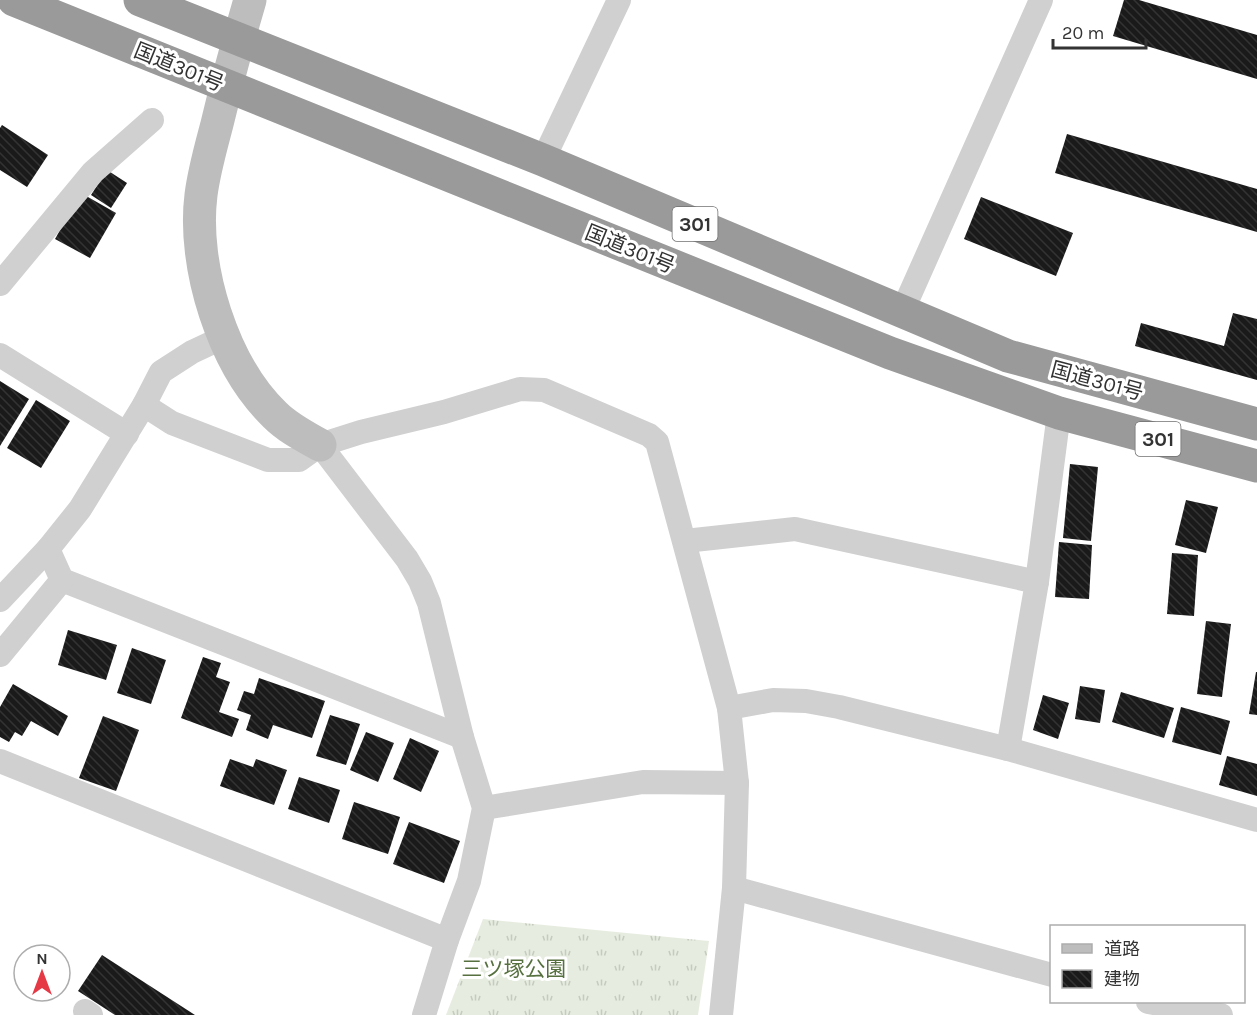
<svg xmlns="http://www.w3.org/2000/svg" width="1257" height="1015" font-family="Karla,'Noto Sans JP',sans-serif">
	<defs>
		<pattern id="grass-tufts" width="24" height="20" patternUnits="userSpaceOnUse" patternTransform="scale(1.5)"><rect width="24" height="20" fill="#e6ecdf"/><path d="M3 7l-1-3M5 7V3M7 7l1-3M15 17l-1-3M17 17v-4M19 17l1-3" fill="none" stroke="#c6cbc0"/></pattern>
		<pattern id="building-back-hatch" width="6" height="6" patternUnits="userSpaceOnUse" patternTransform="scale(1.5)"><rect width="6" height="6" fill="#1a1a1a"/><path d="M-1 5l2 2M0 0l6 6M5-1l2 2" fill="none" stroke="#333"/></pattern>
	</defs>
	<rect width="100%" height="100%" fill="#fff"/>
	<polygon fill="url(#grass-tufts)" points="483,919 709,941 698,1015 446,1015"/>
	<g fill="url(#building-back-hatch)">
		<polygon points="1124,0 1139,0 1257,35 1257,79 1113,36"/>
		<polygon points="2,125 48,155 27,187 0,170 0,128"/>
		<polygon points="1067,134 1257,189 1257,232 1055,173"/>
		<polygon points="107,170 127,183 111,208 91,195"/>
		<polygon points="81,193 116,213 90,258 55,239"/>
		<polygon points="981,197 1073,233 1056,276 964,239"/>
		<polygon points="1233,313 1257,319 1257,380 1135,346 1141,323 1224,346"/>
		<polygon points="0,381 29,399 0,446"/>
		<polygon points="36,400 70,421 41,468 7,448"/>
		<polygon points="1070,464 1098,467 1091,541 1063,538"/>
		<polygon points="1186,500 1218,507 1206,553 1175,545"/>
		<polygon points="1059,542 1092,545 1089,599 1055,597"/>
		<polygon points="1172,553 1198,555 1194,616 1167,614"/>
		<polygon points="1206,621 1231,624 1222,697 1197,694"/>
		<polygon points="68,630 117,645 106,680 58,665"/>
		<polygon points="132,648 166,660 151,704 117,693"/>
		<polygon points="203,657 221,663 216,677 230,682 219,712 239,719 232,737 181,718"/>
		<polygon points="1256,672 1257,672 1257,715 1249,714"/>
		<polygon points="259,678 325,701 312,738 273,725 268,739 246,730 251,715 237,710 244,691 254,694"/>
		<polygon points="13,684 68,716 58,736 31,721 22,736 15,732 9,742 0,737 0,707"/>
		<polygon points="1080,686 1105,690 1100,723 1075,719"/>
		<polygon points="1121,692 1174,708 1164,738 1112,722"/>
		<polygon points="1043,695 1069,703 1058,739 1033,730"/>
		<polygon points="1181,707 1230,721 1221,755 1172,742"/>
		<polygon points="330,715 360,724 346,765 316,756"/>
		<polygon points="103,716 139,730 116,791 79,778"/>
		<polygon points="366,732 394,743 378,782 350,770"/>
		<polygon points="410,738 439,751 421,792 393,779"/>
		<polygon points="1227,756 1257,764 1257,796 1219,785"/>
		<polygon points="230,759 253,767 256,759 287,770 274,805 220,786"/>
		<polygon points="299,777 340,790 329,823 288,809"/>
		<polygon points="354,802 400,817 388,854 342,839"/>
		<polygon points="409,822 460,841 444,883 393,864"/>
		<polygon points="102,955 195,1015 115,1015 78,991"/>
	</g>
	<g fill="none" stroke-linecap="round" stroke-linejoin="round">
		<g stroke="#d0d0d0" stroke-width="24">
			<polyline points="543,160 619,0"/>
			<polyline points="0,284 93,172 152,120"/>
			<polyline points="902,312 1041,0"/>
			<polyline points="0,355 127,434"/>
			<polyline points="144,405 172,423 268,460 299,460 320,445 361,432 444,412 520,389 544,390 649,435 657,442 729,708 737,783 734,888 721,1015"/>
			<polyline points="320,445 407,559 420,581 429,603 462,737 484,808 469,881 447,940 424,1015"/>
			<polyline points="685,541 795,529 1037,582"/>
			<polyline points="48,549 62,580 462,737"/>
			<polyline points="0,600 48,549 80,509 144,405 161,372 192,352 224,337"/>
			<polyline points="0,655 62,580"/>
			<polyline points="729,708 773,700 806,701 839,707 1008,749 1257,820"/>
			<polyline points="1008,749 1037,582 1059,413"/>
			<polyline points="0,761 447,940"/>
			<polyline points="484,808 643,782 737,783"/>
			<polyline points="734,888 1052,975"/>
			<polyline points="1148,1002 1221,1015"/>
			<polyline points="85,1011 91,1015"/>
		</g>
		<path stroke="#bdbdbd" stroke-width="33" d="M250,0c-12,41 -23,82 -33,124 -6,23 -13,47 -16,71 -9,71 22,170 74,220 13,13 29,21 45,30"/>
		<g stroke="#9a9a9a" stroke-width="33">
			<polyline points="14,0 890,353 1059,413 1257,466"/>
			<polyline points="140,0 543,160 1008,356 1257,424"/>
		</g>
	</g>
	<g text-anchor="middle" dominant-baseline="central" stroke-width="6" stroke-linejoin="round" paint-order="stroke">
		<g fill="#fff" stroke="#707070" stroke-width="1.5">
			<rect x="672.5" y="207" width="45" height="34" rx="4.5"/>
			<rect x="1135.5" y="422" width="45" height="34" rx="4.5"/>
		</g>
		<g font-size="20" font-weight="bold" fill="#333">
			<text x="695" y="224">301</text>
			<text x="1158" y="439">301</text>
		</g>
		<g font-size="21" fill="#333" stroke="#fff">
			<text transform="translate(179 67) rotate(22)">国道301号</text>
			<text transform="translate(630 249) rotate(22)">国道301号</text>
			<text transform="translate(1097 381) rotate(15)">国道301号</text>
		</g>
		<g font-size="21" fill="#56703f" stroke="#fff">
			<text x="514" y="969">三ツ塚公園</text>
		</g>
	</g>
	<rect x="1050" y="925" width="195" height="78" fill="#ffffff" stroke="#adadad" stroke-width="1.5"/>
	<rect x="1062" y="944" width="30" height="9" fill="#bdbdbd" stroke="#adadad" stroke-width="1.5"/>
	<text x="1104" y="955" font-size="18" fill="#333333">道路</text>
	<rect x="1062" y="970" width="30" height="18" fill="url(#building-back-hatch)" stroke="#adadad" stroke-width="1.5"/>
	<text x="1104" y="985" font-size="18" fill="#333333">建物</text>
	<g transform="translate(42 973)"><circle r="28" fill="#ffffff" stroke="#adadad" stroke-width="1.5"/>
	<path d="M0-4.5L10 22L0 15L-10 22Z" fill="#e63946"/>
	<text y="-9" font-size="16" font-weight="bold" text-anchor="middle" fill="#333333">N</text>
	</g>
	<path d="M1053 39v9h93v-9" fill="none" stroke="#333333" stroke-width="3"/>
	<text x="1062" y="39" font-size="18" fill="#333333" stroke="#ffffff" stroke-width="4.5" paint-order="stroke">20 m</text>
</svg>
